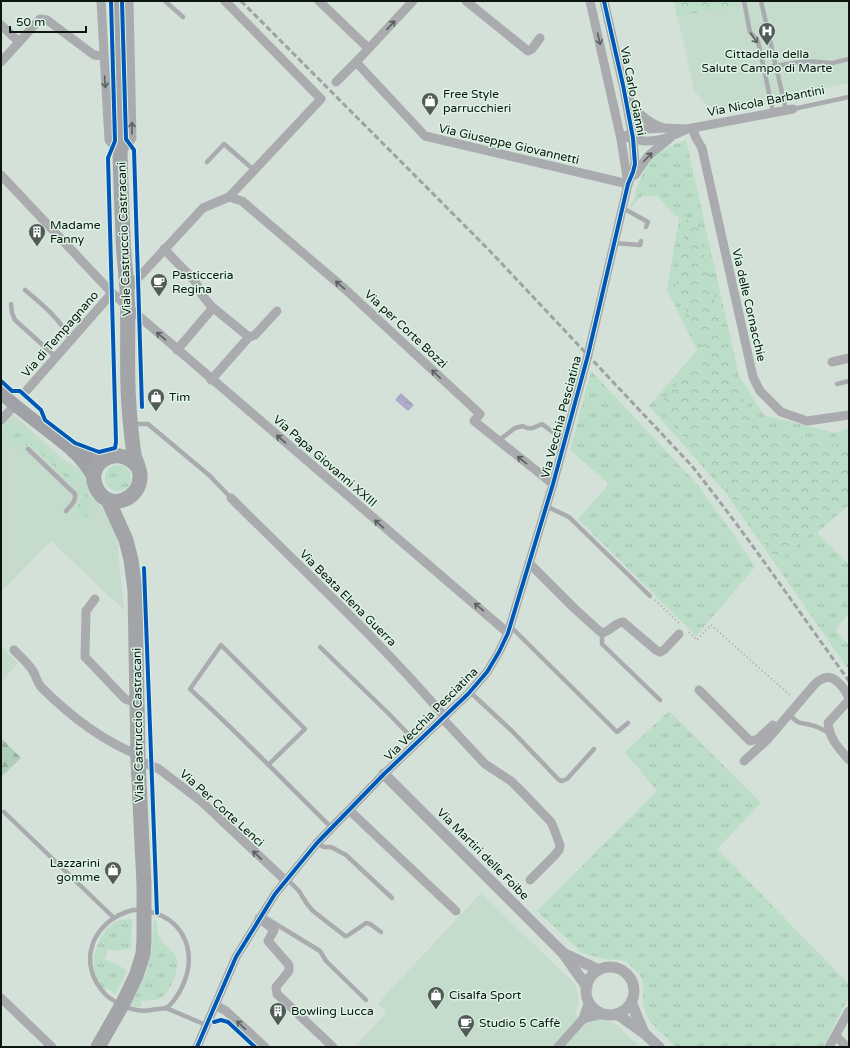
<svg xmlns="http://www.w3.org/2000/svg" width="850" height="1048" font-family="'Varela Round',sans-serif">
	<defs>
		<pattern id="grass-tufts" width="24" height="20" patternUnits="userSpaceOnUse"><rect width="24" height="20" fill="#bcddc8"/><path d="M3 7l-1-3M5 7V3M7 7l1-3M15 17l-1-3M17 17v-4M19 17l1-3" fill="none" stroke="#a0bdab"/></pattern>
		<pattern id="forest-firs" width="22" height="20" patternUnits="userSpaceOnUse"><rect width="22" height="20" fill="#aeceba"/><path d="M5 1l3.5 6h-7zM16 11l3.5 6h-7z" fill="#94b09f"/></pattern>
		<pattern id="park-crowns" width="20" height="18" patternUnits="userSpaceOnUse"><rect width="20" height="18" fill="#bcddc8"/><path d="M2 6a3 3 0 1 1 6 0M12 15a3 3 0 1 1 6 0" fill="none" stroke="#a0bdab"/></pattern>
		<pattern id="water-ripples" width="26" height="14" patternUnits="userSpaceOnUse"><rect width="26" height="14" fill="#aeabc8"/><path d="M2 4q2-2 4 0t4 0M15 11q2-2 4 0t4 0" fill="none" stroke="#9492ab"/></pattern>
	</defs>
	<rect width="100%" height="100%" fill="#d4e1d8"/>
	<g fill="#c5dccd">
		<polygon points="674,1 849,1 849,83 742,107 721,109 706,104 694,91"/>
		<polygon points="6,408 61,457 84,472 92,496 111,518 116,532 124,610 51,541 1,592 1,413"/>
		<polygon points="1,646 18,663 1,682"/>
		<polygon points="481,893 576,985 579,1001 575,1014 584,1022 598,1018 615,1024 640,1047 354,1047 386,1013 378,1003"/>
	</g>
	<g fill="url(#grass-tufts)">
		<path d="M686,140l53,236 25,39 71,18 14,-5v77l-32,28 32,31v38l-2,3 2,2v6l-14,17 14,15v25l-124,-178 -76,-86 48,-56 -30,-60 12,-71 -21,-22 -15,-2 -12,12c12,-37 15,-54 55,-67z"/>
		<polygon points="591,371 697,484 731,531 755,567 696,636 578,519 609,484 570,450"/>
		<polygon points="13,424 19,425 23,428 51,454 82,477 74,485 29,443 22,451 7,437 1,442 1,433 9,425"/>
		<circle cx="118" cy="478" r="13"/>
		<polygon points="84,482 89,500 88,516 85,518 80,517 76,511 81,498 78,489"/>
		<polygon points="669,711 761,803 717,849 849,984 849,997 823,1047 676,1047 650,1022 643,1006 643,983 640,975 626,961 605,959 582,953 537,911 657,791 625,752"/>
		<path d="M132,919l-1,29 -15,3 -8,-2 -3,11 9,2 13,9 -12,24 -6,-6 -4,1c-4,-4 -8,-9 -10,-15 -5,-18 5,-46 22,-54 4,-2 11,-2 15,-2z"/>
		<path d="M156,920c2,5 1,11 2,15 4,10 17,15 19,25 2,10 -7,32 -15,37 -6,4 -14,3 -21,4v6l-9,-1 -2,-2c19,-29 23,-48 23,-82z"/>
	</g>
	<polygon fill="url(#forest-firs)" points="1,738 21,758 1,777"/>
	<g fill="url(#park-crowns)">
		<polygon points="674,1 738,1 738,6 678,16"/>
		<polygon points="687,217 696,219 733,380 758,426 835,445 849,441 849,500 778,562 715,475 658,406 706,351 675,288"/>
	</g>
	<polygon fill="url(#water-ripples)" points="401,393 414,405 408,411 395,400"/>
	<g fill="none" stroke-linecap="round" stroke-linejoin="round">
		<g stroke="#a5a9a9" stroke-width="2" stroke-dasharray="1 3" stroke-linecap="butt">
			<polyline points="655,600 681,625"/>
			<polyline points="689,632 697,640 711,625 792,697"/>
		</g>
		<g stroke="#aaabaf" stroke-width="4.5">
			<polyline points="165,1 183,17"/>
			<polyline points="744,1 750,32 758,41 773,112"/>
			<polyline points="761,1 786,110"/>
			<polyline points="764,68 805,61 832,63 849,59"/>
			<polyline points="793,109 849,97"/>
			<polyline points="207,162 224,144 254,170"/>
			<polyline points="623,208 648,222 646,227"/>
			<polyline points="614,243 640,245 641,241"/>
			<path d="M25,290c19,16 34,28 46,50"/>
			<polyline points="11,304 12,313 15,320 56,357"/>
			<polyline points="837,384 849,381"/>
			<polyline points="133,424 148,424 210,476 231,498"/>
			<path d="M498,441l17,-13 8,-2c7,5 12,1 19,-2l16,12 7,2"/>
			<path d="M28,449l47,45c1,8 -4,11 -9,17"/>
			<polyline points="546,506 569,517 650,596"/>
			<polyline points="510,626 617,732 628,723"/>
			<polyline points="602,633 602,644 660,700"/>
			<polyline points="320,647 388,713 417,743"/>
			<polyline points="470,692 511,730 559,780 562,781 567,779 594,749"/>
			<path d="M789,714c12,13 11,7 25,12 6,1 10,5 15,7"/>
			<path d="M268,765l37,-36 -84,-84 -31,44c49,45 94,92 142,139"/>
			<polyline points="4,812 113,917"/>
			<polyline points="317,843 324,847 331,847 346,855 392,898"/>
			<polyline points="287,879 299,891 307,904 313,911 345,936 347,936 366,923 370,924 381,932"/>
			<path d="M133,910c46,-1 69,39 48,79 -4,7 -8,15 -15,19 -4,1 -11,1 -15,2 -11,2 -22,-1 -32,-6 -4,-3 -9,-5 -13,-9 -31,-31 -14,-75 27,-85z"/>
			<polyline points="261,915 320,951 326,961 366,1000"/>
			<polyline points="166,1008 206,1025"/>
		</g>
		<g stroke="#aaabaf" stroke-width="9">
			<polyline points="101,1 109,140 113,145 121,151 129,143 132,138 129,1"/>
			<polyline points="319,1 368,48"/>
			<polyline points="413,1 356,62 425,136 628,184"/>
			<polyline points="466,1 528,51 532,49 540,38"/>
			<polyline points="590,1 621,139 628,184"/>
			<polyline points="1,25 19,42"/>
			<polyline points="1,62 40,19 47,20 94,55 103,56"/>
			<polyline points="336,82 356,62"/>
			<path d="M628,96c6,14 18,26 33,31"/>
			<polyline points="692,128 696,138 702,148 753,377 760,391 781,412 807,421 849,415"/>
			<polyline points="627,135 645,129 664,128 687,129 793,109"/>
			<path d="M629,138c6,0 10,3 16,3 13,1 28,-5 40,-11"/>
			<polyline points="1,175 112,293 389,531 508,633"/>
			<polyline points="635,175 648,156 670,138"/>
			<polyline points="229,197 242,201 345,289 480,414 474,421 553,484"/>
			<polyline points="164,249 195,281 202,295 211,306 211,310 177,350"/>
			<polyline points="127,290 203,208 229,197 321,99 225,1"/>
			<polyline points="249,337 255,335 277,311"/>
			<polyline points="832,362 849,358"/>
			<polyline points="211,380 249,337 211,306"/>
			<polyline points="27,390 112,293"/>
			<polyline points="1,420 15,405"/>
			<path d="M231,498c72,72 147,141 214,219"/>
			<path d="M529,563l45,45 23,21 5,4c9,-2 12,-10 21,-11l33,28 4,2 4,-2 15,-16"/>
			<polyline points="95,599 86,611 85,657 125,699 137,703"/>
			<path d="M14,650c7,7 14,13 19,21 3,5 4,11 8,16 28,28 60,53 97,68"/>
			<polyline points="699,690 750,741 758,739 773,725"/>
			<path d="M849,700l-21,23c2,17 11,25 21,37"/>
			<polyline points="443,719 485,764 511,781 525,795 551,822 554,829 560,845 559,850 554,856 530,880"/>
			<polyline points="138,760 159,769 202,802 286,881"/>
			<path d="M744,761l23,-21 47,-55c2,-2 5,-5 8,-6 12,-7 24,11 27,20"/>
			<polyline points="349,810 456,911"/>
			<polyline points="259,918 274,930 268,941 289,965 289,971 276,987 277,994 333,1047"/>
			<polyline points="1,998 52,1047"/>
			<polyline points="589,1001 583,1019 603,1014"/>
			<polyline points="215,1005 226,1011 265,1047"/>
			<polyline points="836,1036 847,1047"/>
			<polyline points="197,1047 236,957 275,894 317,843 384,774 468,694 487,672 499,652 508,633 553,484 588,355 628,184 633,172 635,164 633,138 623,85 604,1"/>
			<polyline points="558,1047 583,1019"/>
			<polyline points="829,1047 849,1011"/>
		</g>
		<g stroke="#aaabaf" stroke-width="11">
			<polyline points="384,774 563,953 587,987"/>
			<polyline points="565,954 599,970"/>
			<circle cx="610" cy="991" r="24"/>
			<polyline points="631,1002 644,1033"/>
			<polyline points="617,1014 644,1033 659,1047"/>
		</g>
		<g stroke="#a0a0a7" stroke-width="13">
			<path d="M1,393c23,21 49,38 72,58 8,8 15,17 21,27"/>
			<polyline points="73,452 96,457 106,458"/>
		</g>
		<g stroke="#a2a4a8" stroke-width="15">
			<path d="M116,1c3,78 3,156 7,233 0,19 3,37 4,56 2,38 -1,78 2,116 1,17 3,33 5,49 2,7 6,14 6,21 1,22 -29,36 -42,15 -16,-25 17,-50 39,-25"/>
			<polyline points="98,1047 122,1005 136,976 143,954 144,940 144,885 138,760 135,590 131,560 126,540 108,500"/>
		</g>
		<path stroke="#9da3a1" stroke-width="3" stroke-dasharray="6 3" stroke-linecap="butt" d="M241,1l248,249 203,216c55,69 105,143 157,215"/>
		<defs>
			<g id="cycleway">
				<polyline points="122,1 126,139 134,150 142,407"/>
				<polyline points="1,381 12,391 20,391 41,410 45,420 75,443 99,452 115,448 116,442 108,158 115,141 111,1"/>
				<polyline points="144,568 157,913"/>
				<polyline points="214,1022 221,1020 228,1022 255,1047"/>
				<polyline points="197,1047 236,957 275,894 317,843 384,774 468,694 487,672 499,652 508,633 553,484 588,355 628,184 633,172 635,164 633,138 623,85 604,1"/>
			</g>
		</defs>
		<use href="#cycleway" stroke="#dbf4e4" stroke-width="6"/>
		<use href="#cycleway" stroke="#0057b8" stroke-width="4"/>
	</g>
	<defs><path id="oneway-shaft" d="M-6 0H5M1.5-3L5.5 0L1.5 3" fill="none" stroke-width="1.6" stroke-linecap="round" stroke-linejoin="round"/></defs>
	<g stroke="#5b6060">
		<use href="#oneway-shaft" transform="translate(391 25) rotate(-47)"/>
		<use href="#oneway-shaft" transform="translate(754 38) rotate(56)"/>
		<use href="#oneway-shaft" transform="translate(599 39) rotate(77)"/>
		<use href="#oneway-shaft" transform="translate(105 82) rotate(86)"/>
		<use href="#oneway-shaft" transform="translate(132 128) rotate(-90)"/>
		<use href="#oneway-shaft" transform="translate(648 157) rotate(-46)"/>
		<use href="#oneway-shaft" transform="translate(340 285) rotate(-139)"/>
		<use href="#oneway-shaft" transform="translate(161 336) rotate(-140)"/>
		<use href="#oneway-shaft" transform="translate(436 374) rotate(-137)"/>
		<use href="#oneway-shaft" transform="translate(281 439) rotate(-139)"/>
		<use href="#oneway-shaft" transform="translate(522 460) rotate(-141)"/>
		<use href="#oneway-shaft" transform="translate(379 524) rotate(-139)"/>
		<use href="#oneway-shaft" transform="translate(479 607) rotate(-140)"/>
		<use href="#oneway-shaft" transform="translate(257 855) rotate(-137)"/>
		<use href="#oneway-shaft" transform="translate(241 1025) rotate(-137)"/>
	</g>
	<defs>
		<symbol id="hospital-pin" viewBox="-11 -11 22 30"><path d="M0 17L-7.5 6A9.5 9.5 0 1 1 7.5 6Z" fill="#525c56" stroke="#dbf4e4"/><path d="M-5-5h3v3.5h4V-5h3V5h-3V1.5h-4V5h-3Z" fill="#fff"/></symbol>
		<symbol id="shop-pin" viewBox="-11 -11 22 30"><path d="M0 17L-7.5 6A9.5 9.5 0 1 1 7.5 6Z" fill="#525c56" stroke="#dbf4e4"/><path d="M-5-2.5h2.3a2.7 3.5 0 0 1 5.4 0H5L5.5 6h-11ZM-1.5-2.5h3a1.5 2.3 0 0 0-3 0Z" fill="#fff"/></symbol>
		<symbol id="building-pin" viewBox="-11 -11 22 30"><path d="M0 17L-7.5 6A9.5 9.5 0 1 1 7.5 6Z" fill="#525c56" stroke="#dbf4e4"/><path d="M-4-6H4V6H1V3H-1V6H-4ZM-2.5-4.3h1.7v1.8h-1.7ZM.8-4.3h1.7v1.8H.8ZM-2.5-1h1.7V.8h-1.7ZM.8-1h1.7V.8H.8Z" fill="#fff"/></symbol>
		<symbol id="cafe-pin" viewBox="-11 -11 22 30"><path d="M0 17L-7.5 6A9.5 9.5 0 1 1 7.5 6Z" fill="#525c56" stroke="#dbf4e4"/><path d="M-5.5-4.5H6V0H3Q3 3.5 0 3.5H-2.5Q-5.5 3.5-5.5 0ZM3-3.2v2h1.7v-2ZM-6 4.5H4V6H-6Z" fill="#fff"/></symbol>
	</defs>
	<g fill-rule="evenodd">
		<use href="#hospital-pin" x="757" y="21" width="20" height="27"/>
		<use href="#shop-pin" x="420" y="91" width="20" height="27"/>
		<use href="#building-pin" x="27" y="222" width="20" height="27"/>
		<use href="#cafe-pin" x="149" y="272" width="20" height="27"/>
		<use href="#shop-pin" x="146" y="387" width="20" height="27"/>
		<use href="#shop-pin" x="103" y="860" width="20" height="27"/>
		<use href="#shop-pin" x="426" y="985" width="20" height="27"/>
		<use href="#building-pin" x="268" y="1001" width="20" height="27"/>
		<use href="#cafe-pin" x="456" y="1013" width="20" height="27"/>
	</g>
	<g text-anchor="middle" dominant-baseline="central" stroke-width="3" stroke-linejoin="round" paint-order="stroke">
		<g font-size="12" fill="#0c1510" stroke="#dbf4e4" text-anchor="start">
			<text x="767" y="54" text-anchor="middle">Cittadella della<tspan x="767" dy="14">Salute Campo di Marte</tspan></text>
			<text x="443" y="94">Free Style<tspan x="443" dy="14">parrucchieri</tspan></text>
			<text x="50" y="225">Madame<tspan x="50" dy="14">Fanny</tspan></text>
			<text x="172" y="275">Pasticceria<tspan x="172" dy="14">Regina</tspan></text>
			<text x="169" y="397">Tim</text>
			<text x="100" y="863" text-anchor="end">Lazzarini<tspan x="100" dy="14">gomme</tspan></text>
			<text x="449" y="995">Cisalfa Sport</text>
			<text x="291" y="1011">Bowling Lucca</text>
			<text x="479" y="1023">Studio 5 Caffè</text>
		</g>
		<g font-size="12" fill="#0c1510" stroke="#dbf4e4">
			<text transform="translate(633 91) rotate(79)">Via Carlo Gianni</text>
			<text transform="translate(766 101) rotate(-11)">Via Nicola Barbantini</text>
			<text transform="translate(509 144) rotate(13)">Via Giuseppe Giovannetti</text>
			<text transform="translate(124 239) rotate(-92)">Viale Castruccio Castracani</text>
			<text transform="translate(749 305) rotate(77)">Via delle Cornacchie</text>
			<text transform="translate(406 329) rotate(43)">Via per Corte Bozzi</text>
			<text transform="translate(60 334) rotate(-49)">Via di Tempagnano</text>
			<text transform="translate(561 417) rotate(-75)">Via Vecchia Pesciatina</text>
			<text transform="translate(325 461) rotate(41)">Via Papa Giovanni XXIII</text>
			<text transform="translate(348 598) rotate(45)">Via Beata Elena Guerra</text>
			<text transform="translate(431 714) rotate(-45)">Via Vecchia Pesciatina</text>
			<text transform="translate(138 725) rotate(-91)">Viale Castruccio Castracani</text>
			<text transform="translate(222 808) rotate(42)">Via Per Corte Lenci</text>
			<text transform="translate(483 854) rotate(45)">Via Martiri delle Foibe</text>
		</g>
	</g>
	<rect width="850" height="1048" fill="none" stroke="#0c1510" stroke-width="4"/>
	<path d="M10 26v6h76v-6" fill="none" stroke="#0c1510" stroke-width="2"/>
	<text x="16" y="26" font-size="12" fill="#0c1510" stroke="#dbf4e4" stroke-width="3" paint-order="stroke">50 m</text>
</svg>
